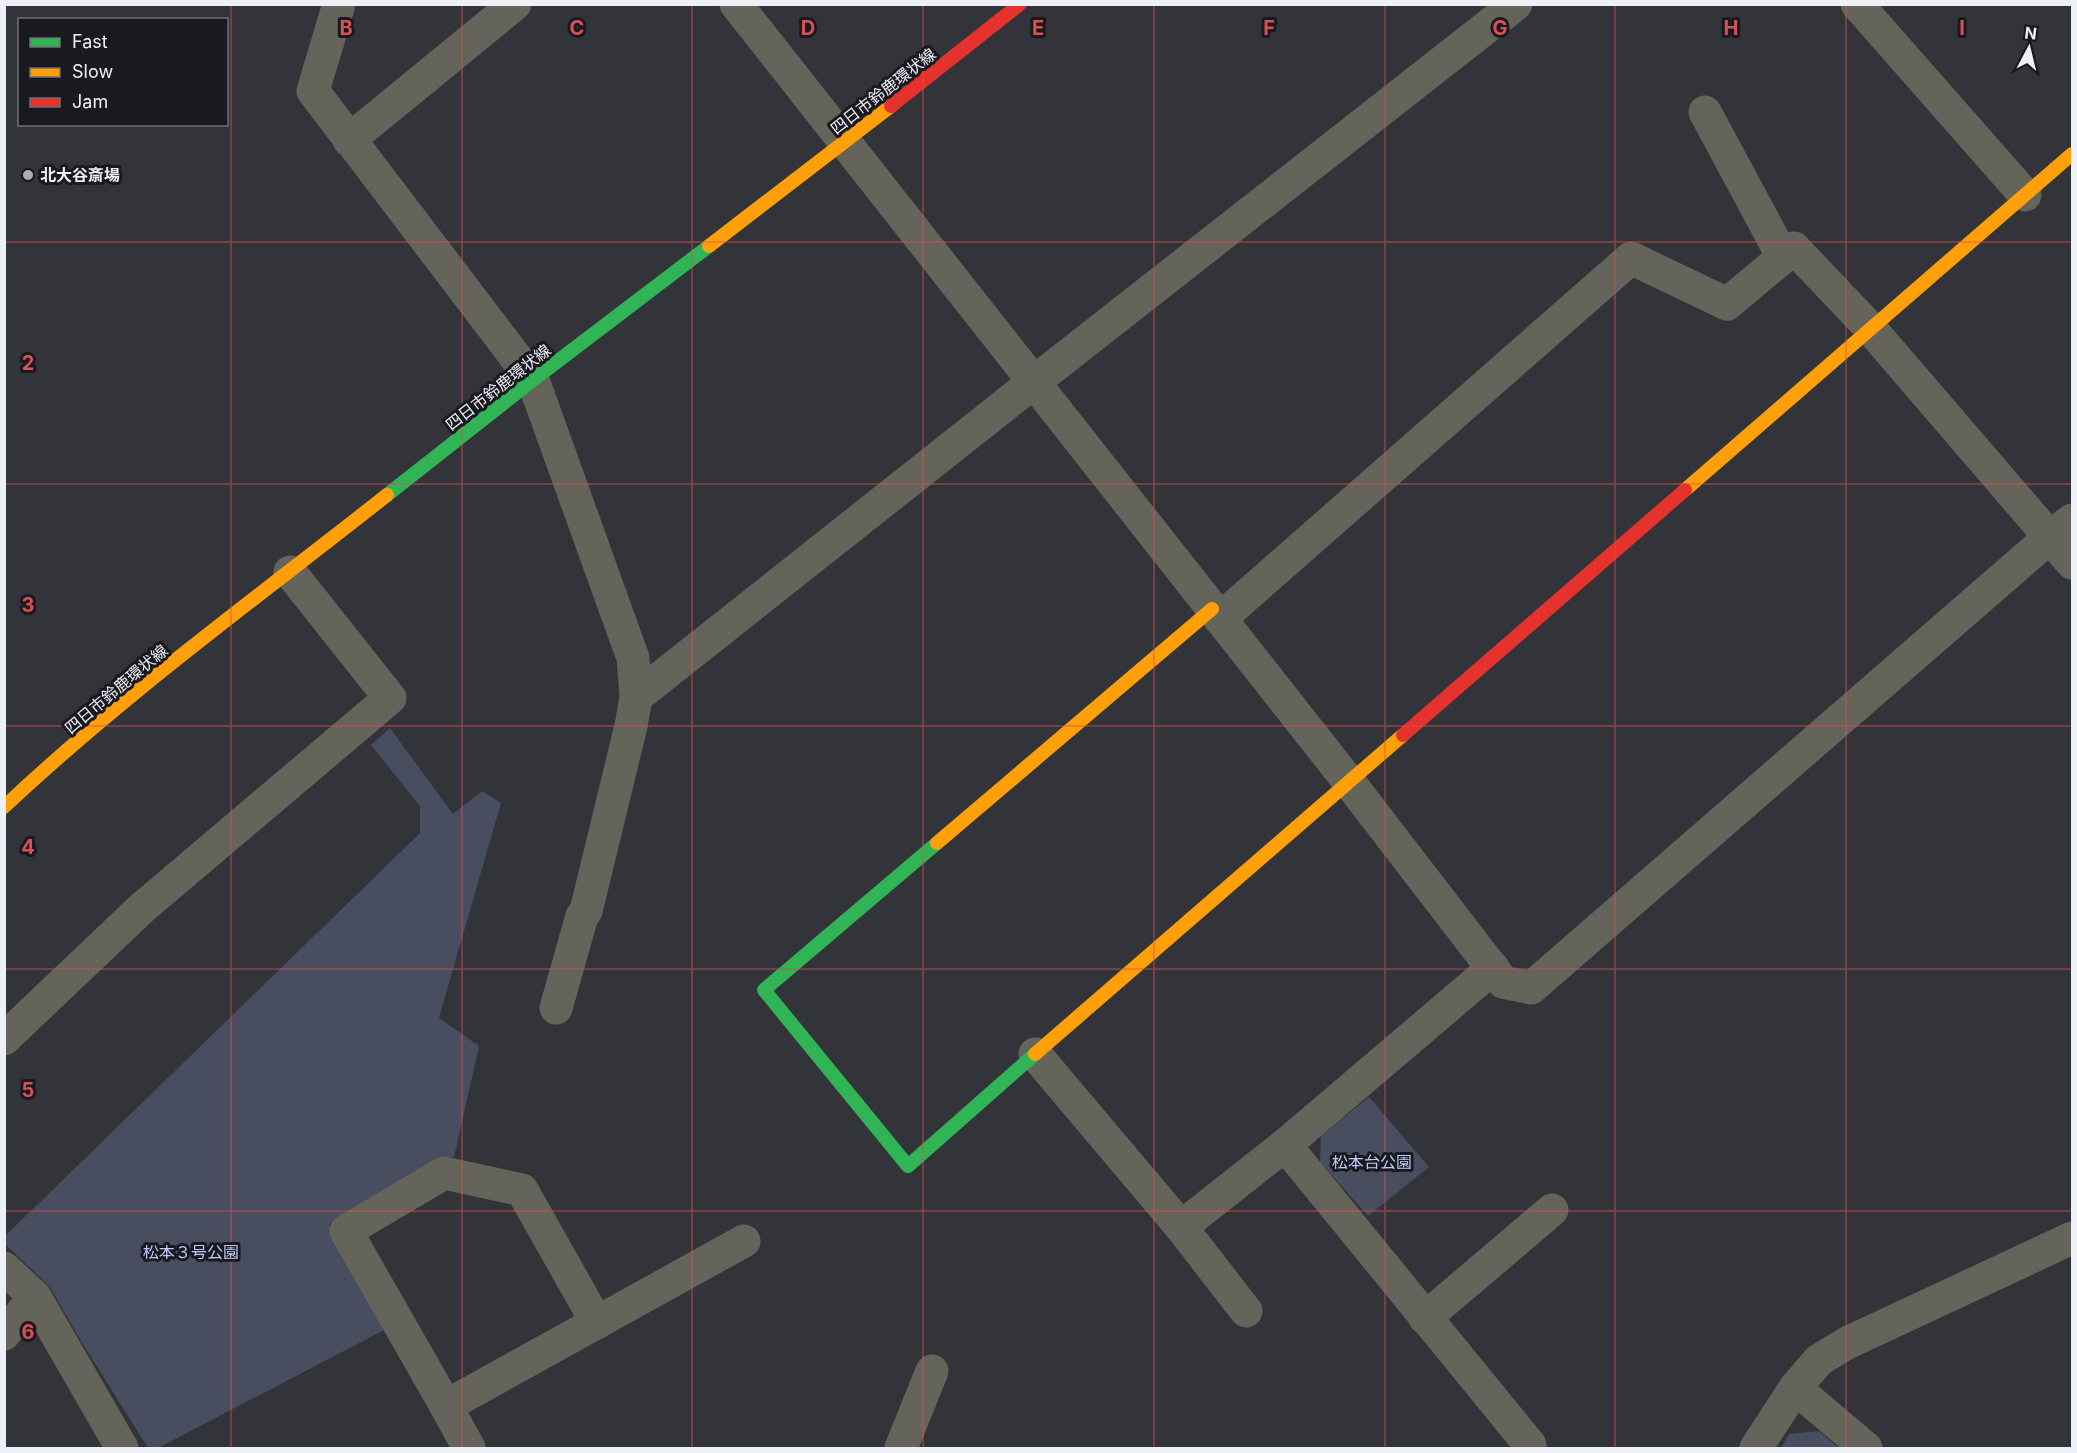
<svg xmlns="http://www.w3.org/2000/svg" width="2077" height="1453" font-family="Inter,'Noto Sans JP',sans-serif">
	<rect width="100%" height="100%" fill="#32343a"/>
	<g fill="#484d5f">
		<polygon points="390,728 453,814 482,791 501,803 439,1018 479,1046 454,1157 440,1158 329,1224 384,1330 158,1448 148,1448 81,1341 50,1287 5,1244 4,1237 420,833 420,806 371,745"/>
		<polygon points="1369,1097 1429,1167 1368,1216 1320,1162 1321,1136"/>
		<polygon points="1819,1431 1839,1448 1781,1448 1789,1434"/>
	</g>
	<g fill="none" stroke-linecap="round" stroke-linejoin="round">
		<g stroke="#65645a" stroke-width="33">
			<polyline points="339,4 313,91 533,380 633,658 636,697 631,726 586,911 582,916 556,1008"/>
			<polyline points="736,4 1349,782 1503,982 1531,988 2050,537 2072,520"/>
			<polyline points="1857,4 2025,195"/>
			<polyline points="1705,112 1783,257"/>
			<polyline points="349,140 515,4"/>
			<polyline points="1220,619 1631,258 1727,304 1794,248 1870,328 2072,563"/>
			<polyline points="636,697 1034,382 1516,4"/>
			<polyline points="4,1039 142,908 390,698 290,572"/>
			<polyline points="1035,1054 1181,1227 1285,1145 1530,1445"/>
			<polyline points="1285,1145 1493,968"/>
			<polyline points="1181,1227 1246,1311"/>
			<polyline points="4,1268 35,1297 122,1448"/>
			<polyline points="1425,1318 1552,1210"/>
			<polyline points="4,1334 35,1297"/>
			<polyline points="1795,1388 1866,1448"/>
			<polyline points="446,1406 346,1231 444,1173 522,1190 597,1323"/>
			<polyline points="469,1448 446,1406 744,1241"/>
			<polyline points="901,1448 932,1371"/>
			<polyline points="1756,1448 1795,1388 1819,1360 1847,1343 2072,1238"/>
		</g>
		<g stroke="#30b455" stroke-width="14">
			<polyline points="387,495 533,380 709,246"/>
			<polyline points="937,843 764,990 908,1166 1035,1054"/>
		</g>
		<g stroke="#ff9f0a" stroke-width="14">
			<polyline points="709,246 891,106"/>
			<polyline points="1685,490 2072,154"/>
			<path d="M4,807c120,-113 254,-210 383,-312"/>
			<polyline points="937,843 1212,609"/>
			<polyline points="1035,1054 1403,735"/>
		</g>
		<g stroke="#e5322d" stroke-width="14">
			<polyline points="891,106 1020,4"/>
			<polyline points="1403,735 1685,490"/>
		</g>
	</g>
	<path fill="none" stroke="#db5052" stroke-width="1.5" stroke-opacity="0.55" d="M231,4v1444M462,4v1444M692,4v1444M923,4v1444M1154,4v1444M1385,4v1444M1615,4v1444M1846,4v1444M4,242h2068M4,484h2068M4,726h2068M4,969h2068M4,1211h2068"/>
	<circle fill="#acaeb6" stroke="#191a20" stroke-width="2" cx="28" cy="175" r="6"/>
	<g text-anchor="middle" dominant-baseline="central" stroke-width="6" stroke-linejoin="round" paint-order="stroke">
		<g font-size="16" fill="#eef0f8" stroke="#191a20">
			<text transform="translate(883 91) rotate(-38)">四日市鈴鹿環状線</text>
			<text transform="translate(498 387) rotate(-38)">四日市鈴鹿環状線</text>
			<text transform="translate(116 689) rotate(-40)">四日市鈴鹿環状線</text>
		</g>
		<g font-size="16" font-weight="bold" fill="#eef0f8" stroke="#191a20" text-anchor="start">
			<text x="40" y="175">北大谷斎場</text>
		</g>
		<g font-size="16" fill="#becafb" stroke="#191a20">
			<text x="1372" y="1162">松本台公園</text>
			<text x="191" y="1252">松本３号公園</text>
		</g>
	</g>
	<g font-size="20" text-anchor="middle" font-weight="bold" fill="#db5052" stroke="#191a20" stroke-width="6" stroke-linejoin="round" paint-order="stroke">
		<text x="346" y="35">B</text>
		<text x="577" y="35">C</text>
		<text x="808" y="35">D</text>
		<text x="1038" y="35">E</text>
		<text x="1269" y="35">F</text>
		<text x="1500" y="35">G</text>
		<text x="1731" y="35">H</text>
		<text x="1962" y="35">I</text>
		<text x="28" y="370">2</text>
		<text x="28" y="612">3</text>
		<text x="28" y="854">4</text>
		<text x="28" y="1097">5</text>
		<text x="28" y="1339">6</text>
	</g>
	<rect width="2077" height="1453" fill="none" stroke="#eef0f8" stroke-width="12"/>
	<rect x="18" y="18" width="210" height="108" fill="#191a20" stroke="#6e7076" stroke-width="1.5"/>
	<rect x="30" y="38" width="30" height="9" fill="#30b455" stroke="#6e7076" stroke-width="1.5"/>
	<text x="72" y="48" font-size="18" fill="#eef0f8">Fast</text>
	<rect x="30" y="68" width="30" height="9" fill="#ff9f0a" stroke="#6e7076" stroke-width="1.5"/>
	<text x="72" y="78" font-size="18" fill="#eef0f8">Slow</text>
	<rect x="30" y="98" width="30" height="9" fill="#e5322d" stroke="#6e7076" stroke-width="1.5"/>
	<text x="72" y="108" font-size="18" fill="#eef0f8">Jam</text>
	<g transform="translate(2029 48) rotate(7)" stroke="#191a20" stroke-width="4.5" paint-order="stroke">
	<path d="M0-4.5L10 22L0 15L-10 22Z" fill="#eef0f8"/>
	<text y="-9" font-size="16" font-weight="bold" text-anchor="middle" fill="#eef0f8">N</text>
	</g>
</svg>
